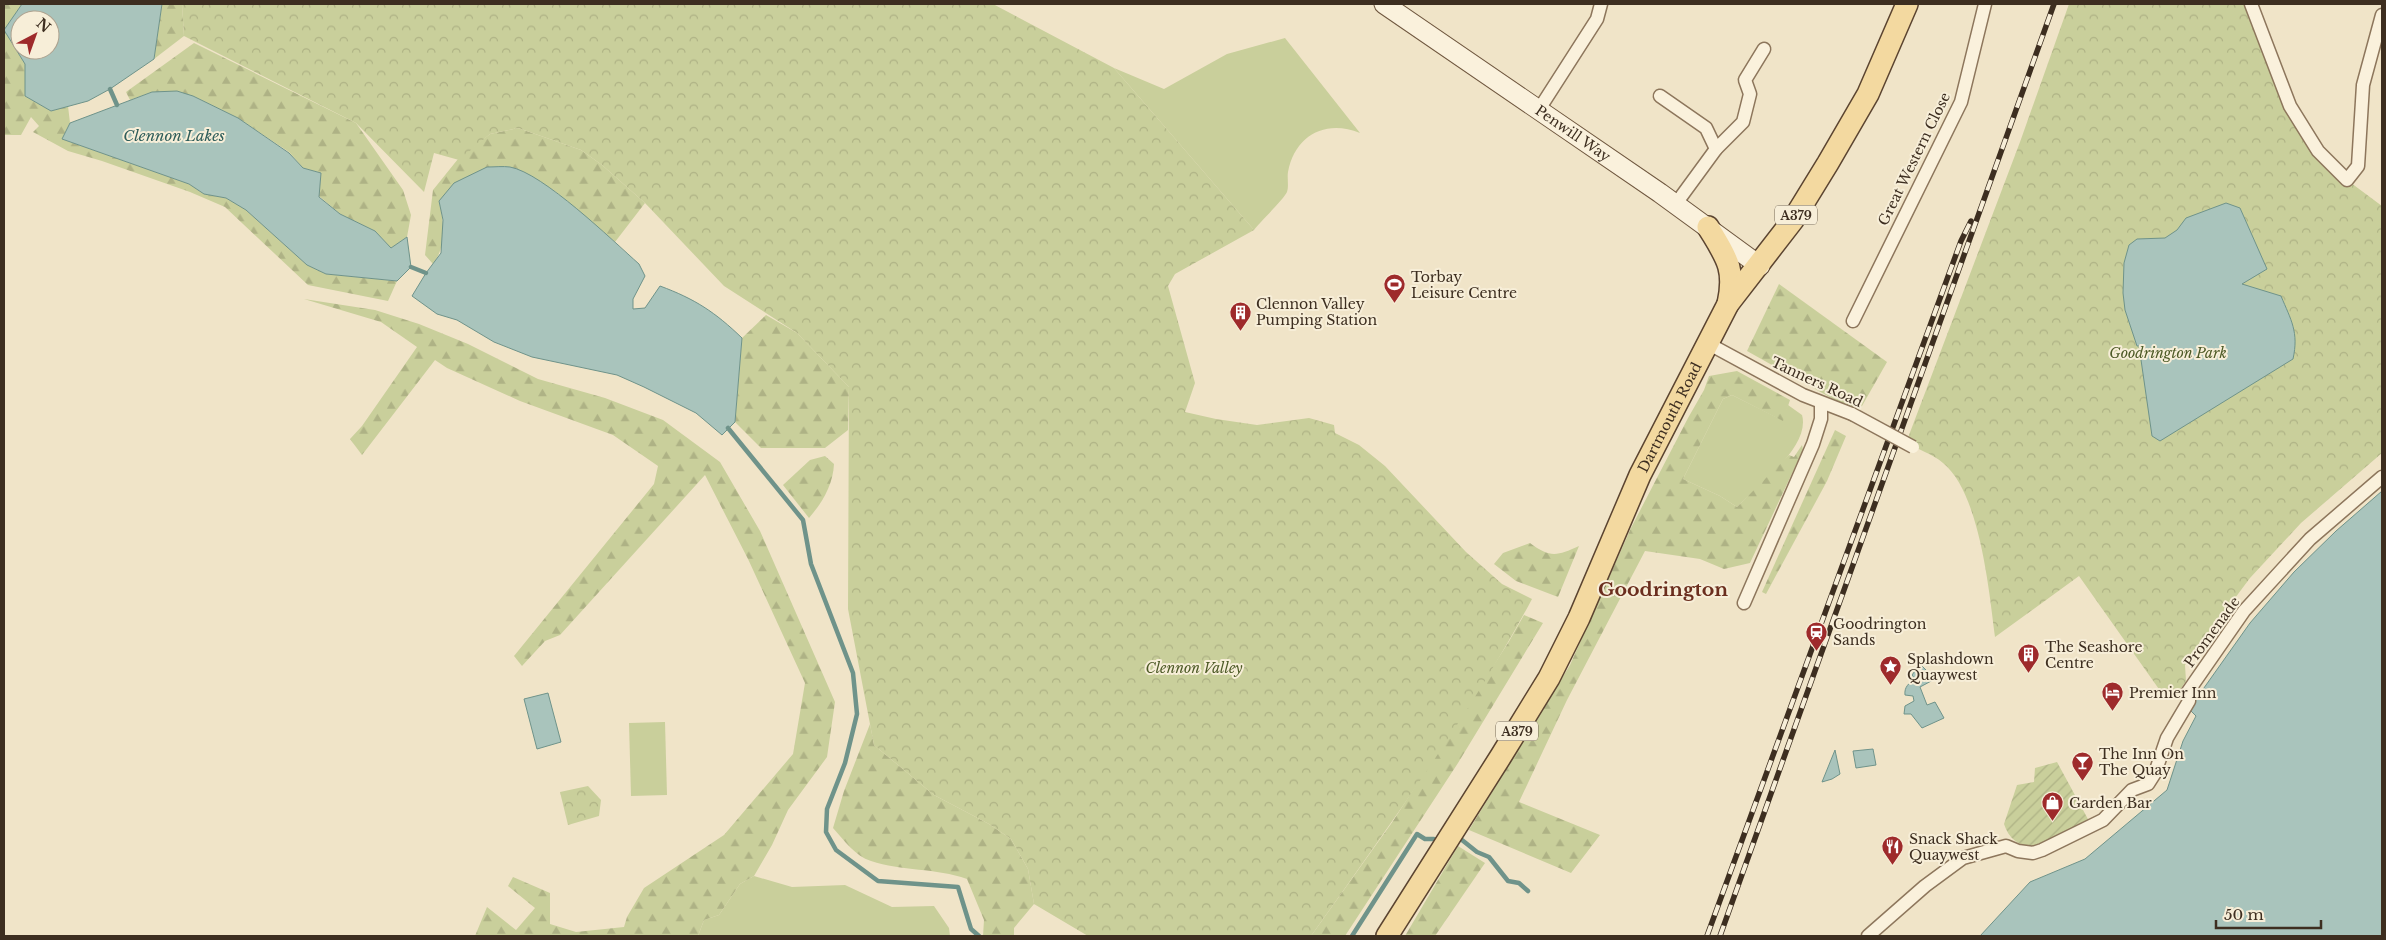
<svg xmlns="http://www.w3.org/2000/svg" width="2386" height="940" font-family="'Libre Baskerville',serif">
	<defs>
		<pattern id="forest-firs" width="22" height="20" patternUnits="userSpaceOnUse" patternTransform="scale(1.25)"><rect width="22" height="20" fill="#c9cf9b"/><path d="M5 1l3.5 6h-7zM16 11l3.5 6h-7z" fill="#aeb285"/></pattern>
		<pattern id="park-crowns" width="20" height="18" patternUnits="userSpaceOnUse" patternTransform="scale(1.25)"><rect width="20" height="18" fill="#c9cf9b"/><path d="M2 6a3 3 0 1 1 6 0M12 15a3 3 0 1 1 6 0" fill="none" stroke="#aeb285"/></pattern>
		<pattern id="garden-furrows" width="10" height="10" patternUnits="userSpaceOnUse" patternTransform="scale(1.25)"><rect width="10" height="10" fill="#c9cf9b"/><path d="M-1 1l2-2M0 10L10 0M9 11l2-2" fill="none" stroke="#aeb285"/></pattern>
	</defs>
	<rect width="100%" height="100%" fill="#f0e4c8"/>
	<g fill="#c9cf9b">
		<path d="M1285,38l75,95c-34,-14 -65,2 -72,39 -1,6 1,14 -1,20 -3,7 -27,30 -33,38l-140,-162 50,21 63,-35z"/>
		<path d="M1732,395l50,25 6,-15 14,10c9,31 -45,72 -65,92l-17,-11 -37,-17 40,-80z"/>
		<polygon points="665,722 667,795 631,796 629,723"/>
		<polygon points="754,876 792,887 845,885 892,907 934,906 949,928 950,936 698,936 704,920 719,915 740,884"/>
	</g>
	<g fill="url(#forest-firs)">
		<polygon points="4,4 22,4 4,30 25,64 25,96 51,111 68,106 70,123 62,139 189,184 204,194 226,198 246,210 307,265 326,274 397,281 388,301 308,285 225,207 190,192 102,161 68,151 33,132 39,126 31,117 21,135 4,135"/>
		<polygon points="162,4 182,4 184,36 154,59"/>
		<polygon points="194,43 356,123 403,190 411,215 407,237 391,248 375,231 340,214 319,196 321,173 303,168 289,152 238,118 193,96 152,92 130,100 126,92"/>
		<path d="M518,128l63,22 21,15 43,38 -30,39 -59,-50 -24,-15 -93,24c5,22 8,45 -6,63l-8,-9 8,-65 25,-31 32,-25z"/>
		<polygon points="1779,284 1887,362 1858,413 1747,351"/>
		<polygon points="304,299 375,310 419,324 468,344 538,379 605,398 663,420 720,462 760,531 835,702 827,757 788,810 772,845 754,876 740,884 719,915 704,920 698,936 475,936 487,907 516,930 535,908 508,886 513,877 550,893 550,924 576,932 624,927 627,917 644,888 724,835 793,754 805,683 748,559 705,475 560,635 545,641 522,666 514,656 654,484 658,466 613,435 520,401 447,368 435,360 362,455 350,439 362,426 417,347 381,322"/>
		<polygon points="766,315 797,333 849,387 848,430 825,448 761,448 735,422 742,338"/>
		<polygon points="1737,371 1790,400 1783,421 1732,395 1723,399 1683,479 1720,496 1737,507 1789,455 1794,457 1802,445 1803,450 1750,563 1724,569 1700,559 1645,551 1567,700 1519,802 1600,835 1571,873 1469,830 1570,665 1631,528 1688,418 1704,390 1709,376"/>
		<polygon points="1835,430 1846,436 1827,481 1766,594 1762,592"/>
		<path d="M825,456l9,8c-1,21 -12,39 -25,54l-26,-33 27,-25z"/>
		<path d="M1530,543c20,15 27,13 49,3l-21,51 -42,-16 -22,-17 9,-11z"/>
		<polygon points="1524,615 1543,623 1458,763 1345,936 1311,936 1393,821 1508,643"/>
		<path d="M870,724l4,21 60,50 55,29 22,15 17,30 6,35 -20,24v8h-31l1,-16 -17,-41c-31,-11 -66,-8 -96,-18 -16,-5 -27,-21 -38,-33l11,-37z"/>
		<polygon points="1458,846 1485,863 1435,936 1405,936"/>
	</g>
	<g fill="url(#park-crowns)">
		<path d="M182,4h811l121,64 140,162 -79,44 -7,12 27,97 -10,29 31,7 41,6 52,-7 25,7 1,8 24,12 26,21 81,86 36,32 30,15c-63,118 -144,228 -221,337h-223l-54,-32 -6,-35 -17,-30 -22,-15 -55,-29 -60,-50 -26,-136 1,-222 -52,-54 -73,-47 -79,-83 -43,-38 -21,-15 -63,-22 -28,6 -31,26 -25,-7 -10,39 -68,-69 -172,-87z"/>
		<path d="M2069,4h182l39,102 57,74 35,26v247l-81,70 -51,55 -65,87 1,16 -11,16 -10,-8 -4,3 -82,-116 -84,61c-6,-46 -15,-144 -52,-174 -10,-9 -26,-14 -37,-20l114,-301z"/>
		<polygon points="588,786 601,800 599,816 568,825 560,792"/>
	</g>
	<path fill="url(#garden-furrows)" d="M2057,762l32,59 -56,27c-15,-3 -24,-9 -29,-24l13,-39 17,-3 1,-14z"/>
	<g fill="#a9c4bc" stroke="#6f938a" fill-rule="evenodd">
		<path d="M22,4h140l-8,55 -44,30 -22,12 -37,10 -26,-15v-32l-21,-34zM20,20h30v30h-30z"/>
		<polygon points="177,91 193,96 238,118 289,153 303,168 321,173 319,197 340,214 375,231 391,248 407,237 411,267 397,281 326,274 307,265 246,210 226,198 204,194 189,184 62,139 70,123 152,92"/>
		<path d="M487,167c8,0 16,-1 23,0 33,6 102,73 129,97l6,12 -12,23v10l12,-1 15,-22c35,13 55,26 82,52l-7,84 -13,13 -26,-22 -52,-26 -27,-12 -85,-18 -38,-15 -37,-22 -20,-6 -25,-18 14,-23 15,-20 2,-33 -4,-19 15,-18z"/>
		<path d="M2226,203l14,5 27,61 -25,15 39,12c10,24 18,36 12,63l-133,82 -8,-5 -13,-90h-2l-12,-36 -2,-17 1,-30 5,-18 8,-6 28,-1 12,-8 9,-12z"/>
		<polygon points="2382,491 2382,936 1980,936 2030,882 2085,859 2167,790 2183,741 2196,716 2189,709 2250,623 2294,572 2336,531"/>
		<path d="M1920,664l15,15 -15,8 7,18 8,-3 9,16 -22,10 -11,-14h-7l1,-8 9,-5 -1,-5 -8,-1c-1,-8 4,-12 10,-16l-3,-4z"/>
		<polygon points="548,693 561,742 537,749 524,699"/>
		<polygon points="1873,749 1876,765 1856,768 1853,751"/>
		<polygon points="1835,750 1840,774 1832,779 1822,782"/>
	</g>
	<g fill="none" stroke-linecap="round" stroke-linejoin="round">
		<g stroke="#6f938a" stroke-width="4.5">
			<polyline points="110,89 117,105"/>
			<polyline points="411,267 426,273"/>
			<polyline points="728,428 803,520 811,564 853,673 857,714 845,763 827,809 826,832 836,850 878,881 958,887 971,929 979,936"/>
			<polyline points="1462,840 1477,852 1489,857 1508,881 1519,883 1528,891"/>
			<polyline points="1352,936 1417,834 1425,839 1434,839"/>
		</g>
		<defs>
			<g id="street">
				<polyline points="2251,4 2290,106 2318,151 2347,180 2358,166 2363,85 2382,15"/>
				<polyline points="1660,96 1706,128 1716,149"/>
				<polyline points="1538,111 1597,19 1601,4"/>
				<polyline points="1675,205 1716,149 1743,122 1750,94 1745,80 1764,49"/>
				<polyline points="1853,321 1961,102 1985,4"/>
				<polyline points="1709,344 1803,395 1852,414"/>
				<polyline points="1744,603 1813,444 1821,419 1821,403"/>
				<polyline points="1868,936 1925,886 1963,858 2006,846 2018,851 2033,853 2042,850 2103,820 2132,790 2148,784 2155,773 2167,738 2189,701 2187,693 2244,611 2310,539 2382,477"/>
			</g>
			<g id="secondary">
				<path id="s1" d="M1384,4l276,189 100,73"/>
			</g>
			<g id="primary">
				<path d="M1708,227c18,30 28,41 20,77"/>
				<path id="s2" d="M1387,936l114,-180 48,-78 30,-60 61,-143 88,-171 65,-84 35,-57 40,-69 39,-90"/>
			</g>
		</defs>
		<use href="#street" stroke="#8d765c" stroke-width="15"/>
		<use href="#secondary" stroke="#6f573f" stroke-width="21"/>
		<use href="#primary" stroke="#5b4430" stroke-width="24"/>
		<use href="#street" stroke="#faf1dc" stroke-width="12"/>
		<use href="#secondary" stroke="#faf1dc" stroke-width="19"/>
		<use href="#primary" stroke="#f3d9a0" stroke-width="21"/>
		<defs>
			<g id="rail">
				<polyline points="1707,936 1961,241 1971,221"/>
				<polyline points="1720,936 2054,4"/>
			</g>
		</defs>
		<use href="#rail" stroke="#3d2e20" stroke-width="5.5"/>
		<use href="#rail" stroke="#f7eed8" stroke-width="4" stroke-dasharray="11" stroke-linecap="butt"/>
		<defs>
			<polyline id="street-bridge" points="1852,414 1913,447"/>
		</defs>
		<use href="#street-bridge" stroke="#8d765c" stroke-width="15" stroke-linecap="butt"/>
		<use href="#street-bridge" stroke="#faf1dc" stroke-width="12"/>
	</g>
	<defs>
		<symbol id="stadium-pin" viewBox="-11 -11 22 30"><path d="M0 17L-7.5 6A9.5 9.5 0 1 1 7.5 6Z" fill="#9e2a2b" stroke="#f7eed8"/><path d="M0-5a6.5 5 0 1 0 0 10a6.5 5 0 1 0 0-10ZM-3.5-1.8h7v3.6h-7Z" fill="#fff"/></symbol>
		<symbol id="building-pin" viewBox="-11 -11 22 30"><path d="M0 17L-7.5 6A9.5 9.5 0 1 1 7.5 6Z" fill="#9e2a2b" stroke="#f7eed8"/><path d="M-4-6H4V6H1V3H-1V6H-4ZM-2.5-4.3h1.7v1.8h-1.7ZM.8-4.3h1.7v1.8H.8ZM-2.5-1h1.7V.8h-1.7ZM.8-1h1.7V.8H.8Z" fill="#fff"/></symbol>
		<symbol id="station-pin" viewBox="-11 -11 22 30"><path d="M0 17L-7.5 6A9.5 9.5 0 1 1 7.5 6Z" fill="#9e2a2b" stroke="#f7eed8"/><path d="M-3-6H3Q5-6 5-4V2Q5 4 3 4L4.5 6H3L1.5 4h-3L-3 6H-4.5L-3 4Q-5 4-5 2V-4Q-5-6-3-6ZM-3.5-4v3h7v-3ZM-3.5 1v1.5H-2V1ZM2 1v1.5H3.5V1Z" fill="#fff"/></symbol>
		<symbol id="sight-pin" viewBox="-11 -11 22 30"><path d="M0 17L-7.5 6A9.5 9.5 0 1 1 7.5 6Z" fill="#9e2a2b" stroke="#f7eed8"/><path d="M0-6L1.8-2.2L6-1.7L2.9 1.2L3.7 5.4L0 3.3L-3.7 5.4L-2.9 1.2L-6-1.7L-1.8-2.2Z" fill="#fff"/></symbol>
		<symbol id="hotel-pin" viewBox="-11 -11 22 30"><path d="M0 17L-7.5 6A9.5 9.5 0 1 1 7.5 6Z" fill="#9e2a2b" stroke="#f7eed8"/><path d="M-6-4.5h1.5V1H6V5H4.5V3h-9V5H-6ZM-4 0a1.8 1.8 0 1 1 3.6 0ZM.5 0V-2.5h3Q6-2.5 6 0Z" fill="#fff"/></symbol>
		<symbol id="bar-pin" viewBox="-11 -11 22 30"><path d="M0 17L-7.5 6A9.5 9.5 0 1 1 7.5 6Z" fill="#9e2a2b" stroke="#f7eed8"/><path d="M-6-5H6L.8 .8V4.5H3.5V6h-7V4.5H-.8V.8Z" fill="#fff"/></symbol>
		<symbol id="shop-pin" viewBox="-11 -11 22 30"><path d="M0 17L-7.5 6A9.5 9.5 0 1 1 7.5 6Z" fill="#9e2a2b" stroke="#f7eed8"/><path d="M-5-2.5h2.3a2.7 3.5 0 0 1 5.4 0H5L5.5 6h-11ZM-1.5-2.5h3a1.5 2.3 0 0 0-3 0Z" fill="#fff"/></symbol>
		<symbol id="restaurant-pin" viewBox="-11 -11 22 30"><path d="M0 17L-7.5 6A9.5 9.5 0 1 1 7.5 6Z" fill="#9e2a2b" stroke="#f7eed8"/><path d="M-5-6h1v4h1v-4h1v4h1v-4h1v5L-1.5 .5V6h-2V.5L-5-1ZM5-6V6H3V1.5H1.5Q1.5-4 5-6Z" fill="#fff"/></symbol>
	</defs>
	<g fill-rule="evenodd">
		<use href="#stadium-pin" x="1382" y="272" width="25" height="34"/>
		<use href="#building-pin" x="1228" y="300" width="25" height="34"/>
		<use href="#station-pin" x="1804" y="620" width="25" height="34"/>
		<use href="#building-pin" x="2016" y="642" width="25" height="34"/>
		<use href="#sight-pin" x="1878" y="654" width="25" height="34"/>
		<use href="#hotel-pin" x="2100" y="680" width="25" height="34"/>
		<use href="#bar-pin" x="2070" y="750" width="25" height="34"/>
		<use href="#shop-pin" x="2040" y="790" width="25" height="34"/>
		<use href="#restaurant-pin" x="1880" y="834" width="25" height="34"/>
	</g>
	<g text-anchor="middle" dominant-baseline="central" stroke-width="4" stroke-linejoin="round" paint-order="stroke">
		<g fill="#f7eed8" stroke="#756857" stroke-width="1">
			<rect x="1775" y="205.5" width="42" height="19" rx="4"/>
			<rect x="1496" y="721.5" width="42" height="19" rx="4"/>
		</g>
		<g font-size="12" font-weight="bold" fill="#3d2e20">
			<text x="1796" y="215">A379</text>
			<text x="1517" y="731">A379</text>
		</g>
		<g font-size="14" fill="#3d2e20" stroke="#f7eed8">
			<text stroke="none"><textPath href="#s1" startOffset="229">Penwill Way</textPath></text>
			<text transform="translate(1914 159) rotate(-64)">Great Western Close</text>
			<text transform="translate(1817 382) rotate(25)">Tanners Road</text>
			<text stroke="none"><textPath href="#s2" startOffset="592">Dartmouth Road</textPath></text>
			<text transform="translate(2212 632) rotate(-54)">Promenade</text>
		</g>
		<g font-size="14" fill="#3d2e20" stroke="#f7eed8" text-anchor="start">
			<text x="1411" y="277">Torbay<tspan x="1411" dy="16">Leisure Centre</tspan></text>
			<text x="1256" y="304">Clennon Valley<tspan x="1256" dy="16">Pumping Station</tspan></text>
			<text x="1833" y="624">Goodrington<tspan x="1833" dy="16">Sands</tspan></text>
			<text x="2045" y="647">The Seashore<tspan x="2045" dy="16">Centre</tspan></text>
			<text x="1907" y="659">Splashdown<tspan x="1907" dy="16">Quaywest</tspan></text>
			<text x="2129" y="693">Premier Inn</text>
			<text x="2099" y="754">The Inn On<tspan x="2099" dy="16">The Quay</tspan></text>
			<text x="2069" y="803">Garden Bar</text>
			<text x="1909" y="839">Snack Shack<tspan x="1909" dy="16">Quaywest</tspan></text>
		</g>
		<g font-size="14" font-style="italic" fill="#4d5a26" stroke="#f7eed8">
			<text x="2168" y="353">Goodrington Park</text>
			<text x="1194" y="668">Clennon Valley</text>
		</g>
		<g font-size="15" font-style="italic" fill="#2f5d5a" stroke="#f7eed8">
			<text x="174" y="135">Clennon Lakes</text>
		</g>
		<g font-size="19" font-weight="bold" fill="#6b2e1e" stroke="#f7eed8">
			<text x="1663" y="589">Goodrington</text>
		</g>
	</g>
	<rect width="2386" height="940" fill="none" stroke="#3d2e20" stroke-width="10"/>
	<g transform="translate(35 35) rotate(41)"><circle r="24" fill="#f7eed8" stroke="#ada18e"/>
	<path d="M0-4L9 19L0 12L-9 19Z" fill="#9e2a2b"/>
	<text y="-8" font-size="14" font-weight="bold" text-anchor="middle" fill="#3d2e20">N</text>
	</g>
	<path d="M2216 920v8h105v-8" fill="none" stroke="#3d2e20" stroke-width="2.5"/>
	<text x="2224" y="920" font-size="15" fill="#3d2e20" stroke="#f7eed8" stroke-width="4" paint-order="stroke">50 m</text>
</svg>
